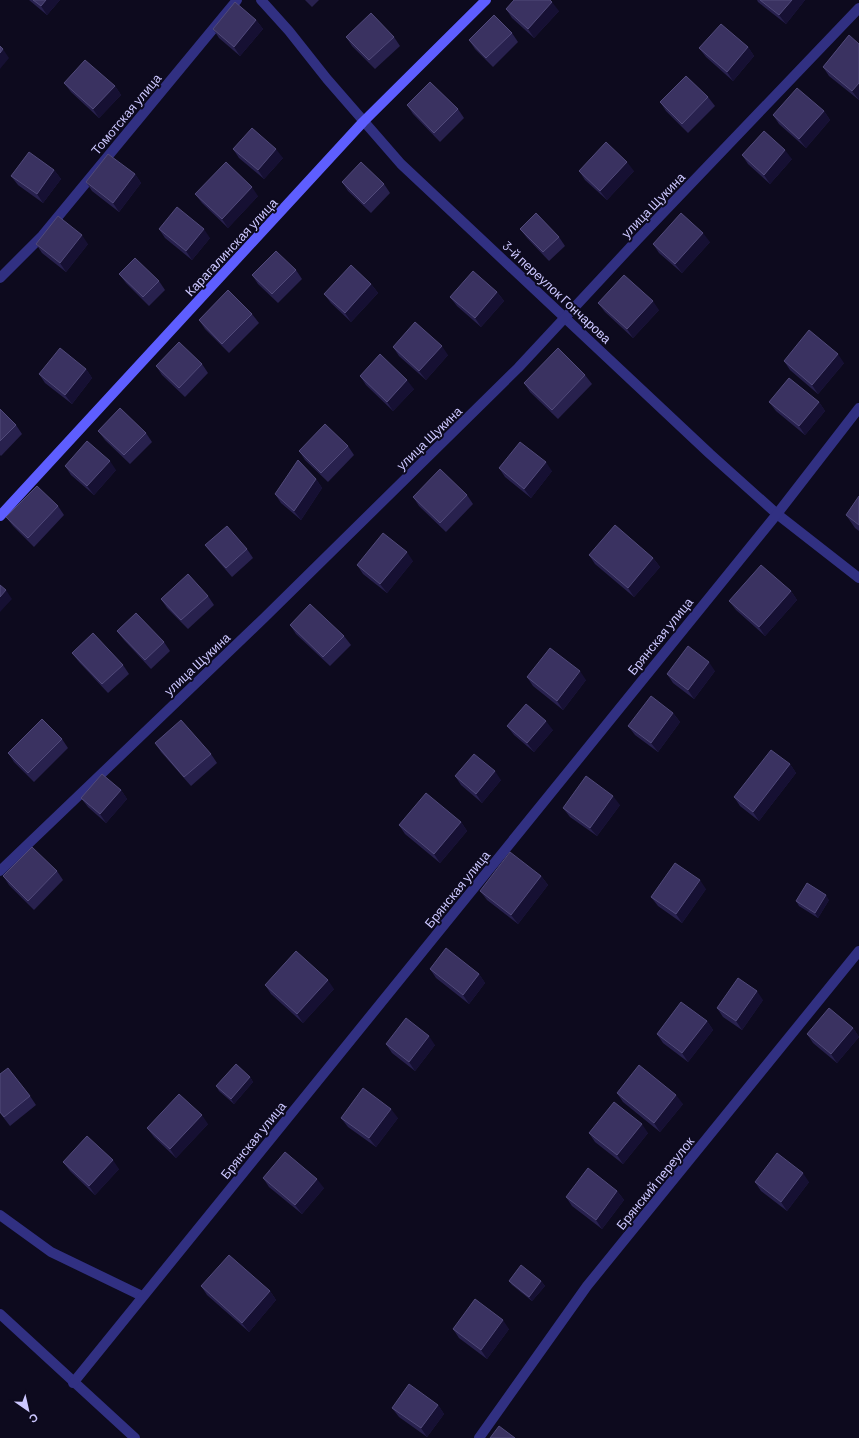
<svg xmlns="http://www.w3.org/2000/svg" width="859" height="1438" font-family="Barlow,sans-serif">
	<rect width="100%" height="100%" fill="#0d0a1e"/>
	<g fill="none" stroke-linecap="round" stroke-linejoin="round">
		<g stroke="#313082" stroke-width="10">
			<polyline points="261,0 289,31 327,79 401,164 710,454 777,514 859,578"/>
			<polyline points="0,278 42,236 237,0"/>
			<polyline points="0,871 264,618 518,368 638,239 859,8"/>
			<polyline points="0,1215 51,1252 142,1296"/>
			<polyline points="0,1314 135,1438"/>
			<polyline points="73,1383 777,514 859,408"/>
			<polyline points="479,1438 587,1286 859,951"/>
		</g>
		<polyline stroke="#5e5eff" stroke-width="10" points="0,516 363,122 486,0"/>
	</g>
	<g fill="#28214e">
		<polygon points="29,0 60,0 47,15"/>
		<polygon points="305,0 319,0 312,7"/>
		<polygon points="757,0 805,0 786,24 758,2"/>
		<polygon points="506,9 559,11 534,38 512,18"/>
		<polygon points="256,20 263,29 240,56 219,38 213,29"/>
		<polygon points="512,33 518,42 493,67 475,49 469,40"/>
		<polygon points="849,35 859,100 829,76 823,67"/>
		<polygon points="346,37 394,37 400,46 375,69 352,46"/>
		<polygon points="748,47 754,56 733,81 706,57 699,48"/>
		<polygon points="64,83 115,86 121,95 99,118 71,92"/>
		<polygon points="708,97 715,106 688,133 666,111 660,102"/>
		<polygon points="407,105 458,109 464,118 440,142 413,114"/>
		<polygon points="824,111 830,120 806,148 779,124 773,115"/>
		<polygon points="233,149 283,158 264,179 239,158"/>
		<polygon points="742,155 792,159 770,184 748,164"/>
		<polygon points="54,170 61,179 43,203 18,185 11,176"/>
		<polygon points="579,171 634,171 607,200 585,180"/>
		<polygon points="135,174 141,183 119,212 92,191 86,182"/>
		<polygon points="342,182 384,184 390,193 371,213 348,191"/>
		<polygon points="195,194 258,196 228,228 202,203"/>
		<polygon points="159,229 210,238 192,260 165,238"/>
		<polygon points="520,229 559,237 565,246 549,261 527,238"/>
		<polygon points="710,242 682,273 659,253 653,244"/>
		<polygon points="36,244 88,244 66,272 42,253"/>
		<polygon points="296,270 302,279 278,303 258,284 252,275"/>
		<polygon points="119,274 159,281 165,290 149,306 126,283"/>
		<polygon points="371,284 378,293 351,322 331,303 324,294"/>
		<polygon points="497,292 504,301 481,327 457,306 450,297"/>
		<polygon points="598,303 659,310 633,338 605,312"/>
		<polygon points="252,314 259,323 229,353 205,329 199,320"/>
		<polygon points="393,347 448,355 426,380 399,356"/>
		<polygon points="784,361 844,363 818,394 790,370"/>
		<polygon points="202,364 208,373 185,397 162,375 156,366"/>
		<polygon points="86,369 92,378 72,404 45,383 39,374"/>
		<polygon points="585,375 592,384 558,419 530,392 524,383"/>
		<polygon points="360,376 414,389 393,411 366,385"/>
		<polygon points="769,402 819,402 825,411 805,435 776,411"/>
		<polygon points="0,409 16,425 22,434 1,456 0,455"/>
		<polygon points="98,431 146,433 152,442 130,464 105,440"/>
		<polygon points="348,446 354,455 328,482 305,460 299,451"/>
		<polygon points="65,466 116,470 94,495 71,475"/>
		<polygon points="499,468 552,471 531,498 505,477"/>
		<polygon points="316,479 322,488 301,520 281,503 275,494"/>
		<polygon points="467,495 473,504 446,532 419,506 413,497"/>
		<polygon points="859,496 859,531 855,528 846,515"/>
		<polygon points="58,506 64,515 34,547 13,526 6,517"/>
		<polygon points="205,545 247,549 253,558 232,577 212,554"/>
		<polygon points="589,555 653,558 660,567 634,597 595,564"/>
		<polygon points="413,561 387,593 363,574 357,565"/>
		<polygon points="791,591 797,600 765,636 736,610 729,601"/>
		<polygon points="208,596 214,605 188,629 167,608 161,599"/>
		<polygon points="290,625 344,636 351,645 330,666 296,634"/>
		<polygon points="117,631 164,642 170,651 151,669 124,640"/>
		<polygon points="72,653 123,665 129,674 108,693 79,662"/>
		<polygon points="715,671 694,699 673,683 667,674"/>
		<polygon points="527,677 586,680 563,710 533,686"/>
		<polygon points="673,713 680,722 658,752 635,735 628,726"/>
		<polygon points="507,726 553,730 534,752 514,735"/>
		<polygon points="62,739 68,748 34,782 14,762 8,753"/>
		<polygon points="155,743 211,754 217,763 191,786 161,752"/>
		<polygon points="790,764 796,773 759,821 740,806 734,797"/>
		<polygon points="455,776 501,780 482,803 461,785"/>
		<polygon points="121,790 127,799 106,823 88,807 81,798"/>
		<polygon points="620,805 597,836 570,817 563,808"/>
		<polygon points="461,822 467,831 440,863 405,834 399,825"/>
		<polygon points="57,871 63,880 34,910 9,885 3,876"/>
		<polygon points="541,876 548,885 518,924 487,900 480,891"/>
		<polygon points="706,889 682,923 658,906 651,897"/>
		<polygon points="829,900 818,918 799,906 796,901"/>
		<polygon points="430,969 479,974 485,983 469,1004 436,978"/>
		<polygon points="265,985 334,989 303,1023 271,994"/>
		<polygon points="763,1000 742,1030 723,1017 717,1008"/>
		<polygon points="707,1021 713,1030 688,1062 663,1043 657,1034"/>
		<polygon points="853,1028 859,1037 837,1063 813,1043 807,1034"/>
		<polygon points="386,1044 435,1045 415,1071 392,1053"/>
		<polygon points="0,1074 30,1096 36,1105 10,1126 0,1113"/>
		<polygon points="250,1077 253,1082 234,1104 219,1091 216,1086"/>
		<polygon points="617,1093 683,1104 660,1132 623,1102"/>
		<polygon points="341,1118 398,1118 376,1147 348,1127"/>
		<polygon points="208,1124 176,1158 154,1137 147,1128"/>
		<polygon points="589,1133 648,1133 623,1164 595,1142"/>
		<polygon points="63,1162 119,1169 95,1195 70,1171"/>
		<polygon points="263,1178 324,1188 302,1214 269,1187"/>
		<polygon points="755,1182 809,1182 787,1211 761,1191"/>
		<polygon points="617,1191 624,1200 602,1229 572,1206 566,1197"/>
		<polygon points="509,1281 541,1281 545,1286 532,1301 512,1285"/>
		<polygon points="201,1286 270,1291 276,1300 249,1332 207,1295"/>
		<polygon points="453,1329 509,1329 487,1359 459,1338"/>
		<polygon points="438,1405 444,1414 427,1437 399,1417 392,1408"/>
	</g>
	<g fill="#161033">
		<polygon points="46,0 60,0 47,15 41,6"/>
		<polygon points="792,0 805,0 786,24 779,15"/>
		<polygon points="552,2 559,11 534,38 528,29"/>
		<polygon points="256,20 263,29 240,56 234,47"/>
		<polygon points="748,47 754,56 733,81 727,72"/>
		<polygon points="3,49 9,58 0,69 0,53"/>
		<polygon points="859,83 859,100 852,91"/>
		<polygon points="115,86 121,95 99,118 93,109"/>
		<polygon points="824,111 830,120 806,148 799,139"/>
		<polygon points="276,149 283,158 264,179 258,170"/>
		<polygon points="785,150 792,159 770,184 764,175"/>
		<polygon points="627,162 634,171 607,200 600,191"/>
		<polygon points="54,170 61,179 43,203 37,194"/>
		<polygon points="135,174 141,183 119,212 113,203"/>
		<polygon points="252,187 258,196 228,228 222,219"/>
		<polygon points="204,229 210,238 192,260 186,251"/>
		<polygon points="703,233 710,242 682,273 675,264"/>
		<polygon points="82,235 88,244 66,272 60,263"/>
		<polygon points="371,284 378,293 351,322 345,313"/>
		<polygon points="497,292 504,301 481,327 475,318"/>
		<polygon points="653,301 659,310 633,338 627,329"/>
		<polygon points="442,346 448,355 426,380 419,371"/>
		<polygon points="838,354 844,363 818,394 812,385"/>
		<polygon points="86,369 92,378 72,404 65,395"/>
		<polygon points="407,380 414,389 393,411 387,402"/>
		<polygon points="819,402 825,411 805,435 799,426"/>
		<polygon points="110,461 116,470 94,495 87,486"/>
		<polygon points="546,462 552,471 531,498 524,489"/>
		<polygon points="316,479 322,488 301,520 294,511"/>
		<polygon points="407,552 413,561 387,593 380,584"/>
		<polygon points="653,558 660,567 634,597 628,588"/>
		<polygon points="6,590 12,599 0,612 0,597"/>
		<polygon points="791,591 797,600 765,636 759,627"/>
		<polygon points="709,662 715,671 694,699 688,690"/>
		<polygon points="580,671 586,680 563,710 557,701"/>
		<polygon points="673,713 680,722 658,752 651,743"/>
		<polygon points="546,721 553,730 534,752 527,743"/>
		<polygon points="790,764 796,773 759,821 753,812"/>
		<polygon points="495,771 501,780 482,803 476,794"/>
		<polygon points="121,790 127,799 106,823 100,814"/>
		<polygon points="613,796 620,805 597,836 590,828"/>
		<polygon points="461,822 467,831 440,863 434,854"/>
		<polygon points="541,876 548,885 518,924 511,915"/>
		<polygon points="700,880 706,889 682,923 676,914"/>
		<polygon points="826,895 829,900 818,918 815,913"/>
		<polygon points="479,974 485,983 469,1004 463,995"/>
		<polygon points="328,980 334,989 303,1023 297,1014"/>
		<polygon points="757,991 763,1000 742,1030 736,1021"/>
		<polygon points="707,1021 713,1030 688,1062 682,1053"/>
		<polygon points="853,1028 859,1037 837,1063 831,1054"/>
		<polygon points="429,1036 435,1045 415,1071 409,1062"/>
		<polygon points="250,1077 253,1082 234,1104 231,1099"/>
		<polygon points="676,1095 683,1104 660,1132 654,1123"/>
		<polygon points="391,1109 398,1118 376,1147 369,1138"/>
		<polygon points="202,1115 208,1124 176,1158 170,1149"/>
		<polygon points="642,1124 648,1133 623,1164 617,1155"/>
		<polygon points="113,1160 119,1169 95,1195 89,1186"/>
		<polygon points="803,1173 809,1182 787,1211 781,1202"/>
		<polygon points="317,1179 324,1188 302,1214 295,1205"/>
		<polygon points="617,1191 624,1200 602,1229 596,1220"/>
		<polygon points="541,1281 545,1286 532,1301 529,1297"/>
		<polygon points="270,1291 276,1300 249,1332 242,1323"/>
		<polygon points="503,1320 509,1329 487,1359 481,1350"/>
		<polygon points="438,1405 444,1414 427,1437 421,1428"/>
	</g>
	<g fill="#3a3261" stroke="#514a7a">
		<polygon points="33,0 46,0 41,6"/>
		<polygon points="514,0 550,0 552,2 528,29 506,9"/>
		<polygon points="760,0 792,0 779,15"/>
		<polygon points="235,2 256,20 234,47 213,29"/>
		<polygon points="371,13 394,37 369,60 346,37"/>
		<polygon points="494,15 512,33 486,58 469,40"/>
		<polygon points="721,24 748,47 727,72 699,48"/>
		<polygon points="849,35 859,44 859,83 852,91 823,67"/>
		<polygon points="0,46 3,49 0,53"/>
		<polygon points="85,60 115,86 93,109 64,83"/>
		<polygon points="686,76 708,97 682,124 660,102"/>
		<polygon points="430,82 458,109 434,133 407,105"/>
		<polygon points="797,88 824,111 799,139 773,115"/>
		<polygon points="252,128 276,149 258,170 233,149"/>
		<polygon points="764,131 785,150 764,175 742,155"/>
		<polygon points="606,142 627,162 600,191 579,171"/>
		<polygon points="29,152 54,170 37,194 11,176"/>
		<polygon points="108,154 135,174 113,203 86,182"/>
		<polygon points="226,162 252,187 222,219 195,194"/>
		<polygon points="361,162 384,184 364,204 342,182"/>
		<polygon points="177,207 204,229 186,251 159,229"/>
		<polygon points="536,213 559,237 543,252 520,229"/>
		<polygon points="681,213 703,233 675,264 653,244"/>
		<polygon points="58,216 82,235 60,263 36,244"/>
		<polygon points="276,251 296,270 272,294 252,275"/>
		<polygon points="135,258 159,281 143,297 119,274"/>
		<polygon points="351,265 371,284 345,313 324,294"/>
		<polygon points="473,271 497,292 475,318 450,297"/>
		<polygon points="624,275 653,301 627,329 598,303"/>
		<polygon points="228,290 252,314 222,344 199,320"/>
		<polygon points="415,322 442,346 419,371 393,347"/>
		<polygon points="809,330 838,354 812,385 784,361"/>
		<polygon points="179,342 202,364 179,388 156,366"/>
		<polygon points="60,348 86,369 65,395 39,374"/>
		<polygon points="558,348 585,375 552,410 524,383"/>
		<polygon points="380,354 407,380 387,402 360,376"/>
		<polygon points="789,378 819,402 799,426 769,402"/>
		<polygon points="120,408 146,433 124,455 98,431"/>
		<polygon points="0,409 16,425 0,441"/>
		<polygon points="325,424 348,446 321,473 299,451"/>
		<polygon points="87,441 110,461 87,486 65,466"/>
		<polygon points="520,442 546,462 524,489 499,468"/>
		<polygon points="298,460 316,479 294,511 275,494"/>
		<polygon points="440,469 467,495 440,523 413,497"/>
		<polygon points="37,486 58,506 28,538 6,517"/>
		<polygon points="859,496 859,525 846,515"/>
		<polygon points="615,525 653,558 628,588 589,555"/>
		<polygon points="227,526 247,549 226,568 205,545"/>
		<polygon points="383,533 407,552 380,584 357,565"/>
		<polygon points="761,565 791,591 759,627 729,601"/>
		<polygon points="188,574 208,596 181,620 161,599"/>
		<polygon points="0,585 6,590 0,597"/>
		<polygon points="310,604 344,636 323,657 290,625"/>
		<polygon points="136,613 164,642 145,660 117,631"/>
		<polygon points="93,633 123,665 102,684 72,653"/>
		<polygon points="688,646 709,662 688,690 667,674"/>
		<polygon points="550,648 580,671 557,701 527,677"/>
		<polygon points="651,696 673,713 651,743 628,726"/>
		<polygon points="526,704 546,721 527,743 507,726"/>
		<polygon points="42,719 62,739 28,773 8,753"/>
		<polygon points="181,720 211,754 184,777 155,743"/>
		<polygon points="771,750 790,764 753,812 734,797"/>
		<polygon points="474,754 495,771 476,794 455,776"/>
		<polygon points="102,774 121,790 100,814 81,798"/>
		<polygon points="586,776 613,796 590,828 563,808"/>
		<polygon points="426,793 461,822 434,854 399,825"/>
		<polygon points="32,847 57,871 28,901 3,876"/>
		<polygon points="510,852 541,876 511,915 480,891"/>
		<polygon points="675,863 700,880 676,914 651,897"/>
		<polygon points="807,883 826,895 815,913 796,901"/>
		<polygon points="446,948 479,974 463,995 430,969"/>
		<polygon points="296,951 328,980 297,1014 265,985"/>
		<polygon points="738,978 757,991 736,1021 717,1008"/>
		<polygon points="681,1002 707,1021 682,1053 657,1034"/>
		<polygon points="829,1008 853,1028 831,1054 807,1034"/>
		<polygon points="406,1018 429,1036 409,1062 386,1044"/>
		<polygon points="236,1064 250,1077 231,1099 216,1086"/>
		<polygon points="639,1065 676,1095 654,1123 617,1093"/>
		<polygon points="8,1068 30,1096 4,1117 0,1112 0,1074"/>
		<polygon points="363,1088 391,1109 369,1138 341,1118"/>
		<polygon points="179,1094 202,1115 170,1149 147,1128"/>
		<polygon points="614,1102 642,1124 617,1155 589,1133"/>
		<polygon points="87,1136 113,1160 89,1186 63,1162"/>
		<polygon points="285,1152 317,1179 295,1205 263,1178"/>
		<polygon points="777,1153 803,1173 781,1202 755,1182"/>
		<polygon points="588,1168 617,1191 596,1220 566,1197"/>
		<polygon points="229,1255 270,1291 242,1323 201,1286"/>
		<polygon points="521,1265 541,1281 529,1297 509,1281"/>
		<polygon points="475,1299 503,1320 481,1350 453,1329"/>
		<polygon points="409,1384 438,1405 421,1428 392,1408"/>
		<polygon points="499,1426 515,1438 490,1438"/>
	</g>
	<g text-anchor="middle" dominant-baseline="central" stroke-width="4" stroke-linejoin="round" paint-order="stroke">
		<g font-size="13" fill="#ccc7ff" stroke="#0d0a1e">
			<text transform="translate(126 114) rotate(-50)">Томотская улица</text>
			<text transform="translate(653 205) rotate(-46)">улица Щукина</text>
			<text transform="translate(231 247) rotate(-47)">Карагалинская улица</text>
			<text transform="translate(557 292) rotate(43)">3-й переулок Гончарова</text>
			<text transform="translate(429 438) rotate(-44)">улица Щукина</text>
			<text transform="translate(660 636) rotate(-51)">Брянская улица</text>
			<text transform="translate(197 664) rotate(-43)">улица Щукина</text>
			<text transform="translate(457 889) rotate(-51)">Брянская улица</text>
			<text transform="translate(253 1140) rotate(-51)">Брянская улица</text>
			<text transform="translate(655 1183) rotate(-51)">Брянский переулок</text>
		</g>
	</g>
	<g transform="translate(28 1410) rotate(146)" stroke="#0d0a1e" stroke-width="3" paint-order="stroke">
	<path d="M0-3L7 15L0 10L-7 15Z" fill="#ccc7ff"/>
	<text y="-6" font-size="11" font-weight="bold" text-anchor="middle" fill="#ccc7ff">С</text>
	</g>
</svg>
